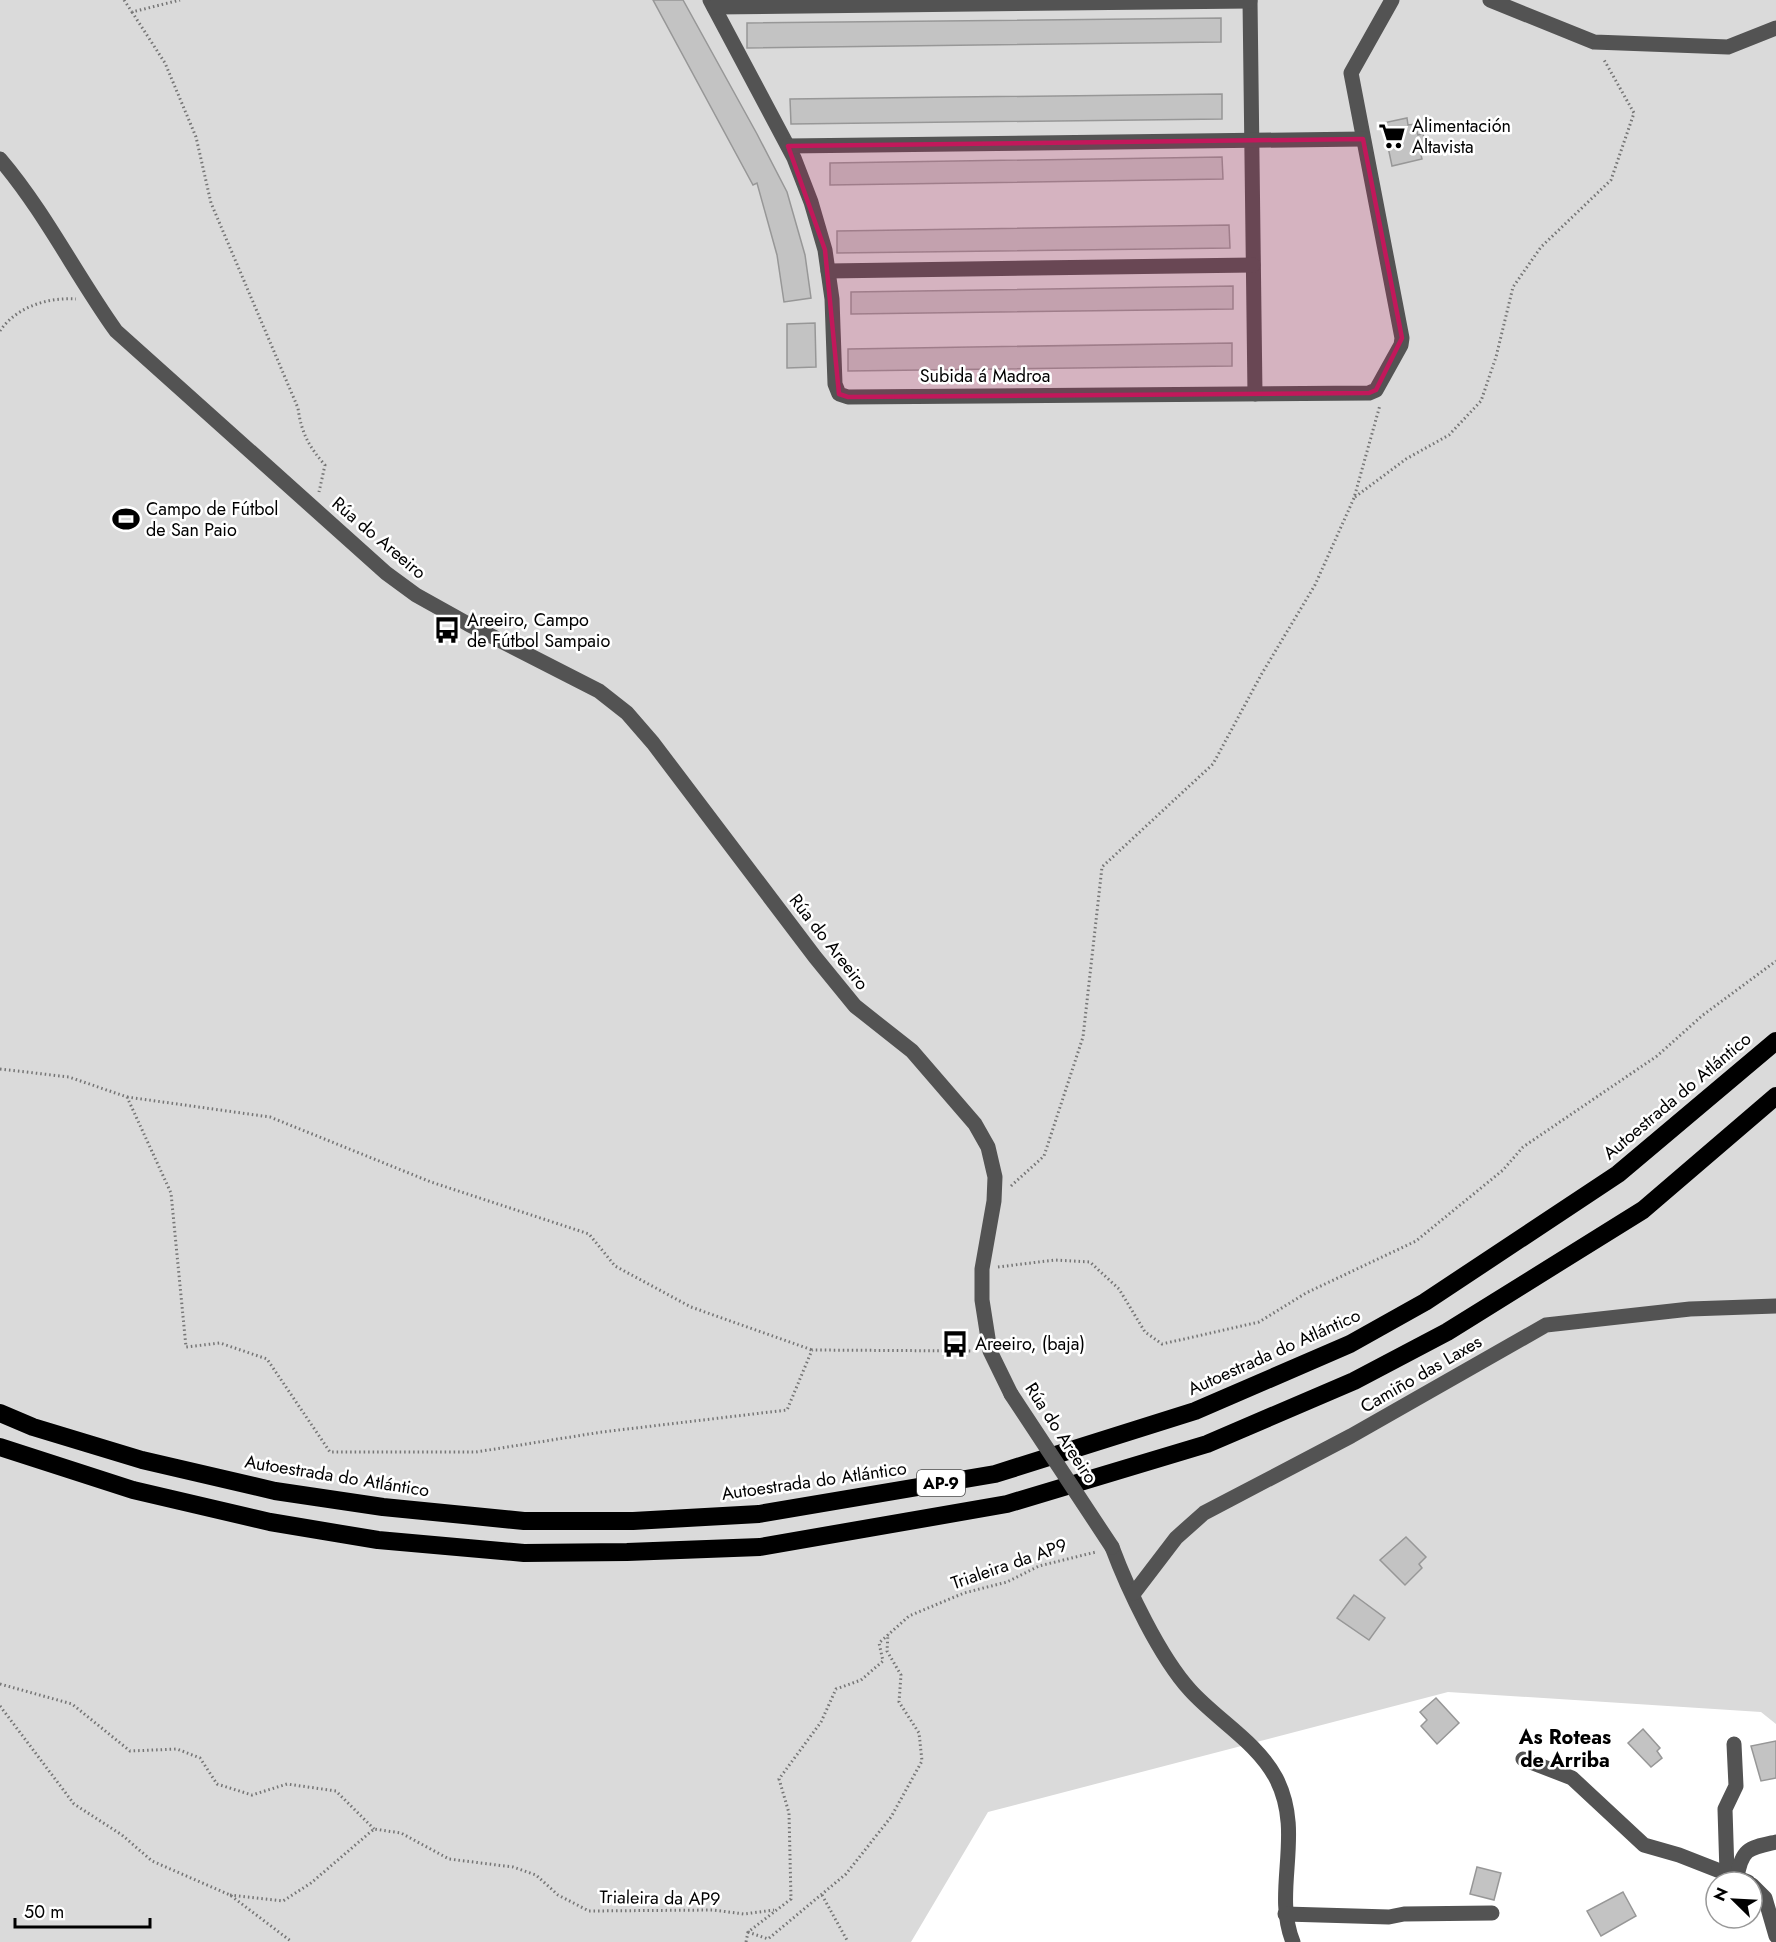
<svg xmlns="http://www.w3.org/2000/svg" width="1776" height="1942" font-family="Jost,sans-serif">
	<rect width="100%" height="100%" fill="#fff"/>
	<polygon fill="#dadada" points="0,0 1776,0 1776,1724 1761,1712 1448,1692 988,1812 911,1942 0,1942"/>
	<g fill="#c3c3c3" stroke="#979797" stroke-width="1.5">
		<polygon points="653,0 683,0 757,134 787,192 805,255 811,298 784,302 777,255 757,183 753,185"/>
		<polygon points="1221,18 1221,42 747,48 747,23"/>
		<polygon points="1222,94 1222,119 791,124 790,99"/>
		<polygon points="1407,118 1408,125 1415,124 1418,135 1423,134 1427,150 1420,151 1422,159 1392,166 1383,123"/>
		<polygon points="1222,157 1223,179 830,185 830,163"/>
		<polygon points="1229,225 1230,248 837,253 837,231"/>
		<polygon points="1233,286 1233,309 851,314 851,292"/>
		<polygon points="815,323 816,367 787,368 787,324"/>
		<polygon points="1232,343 1232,366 848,371 848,349"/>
		<polygon points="1406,1537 1426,1557 1419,1564 1422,1568 1405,1585 1380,1560"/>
		<polygon points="1354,1595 1385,1618 1369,1640 1337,1618"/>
		<polygon points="1436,1698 1459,1723 1437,1744 1421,1726 1427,1720 1420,1712"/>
		<polygon points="1643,1729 1660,1748 1657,1751 1662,1758 1651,1767 1628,1743"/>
		<polygon points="1776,1741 1776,1778 1761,1781 1751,1746"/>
		<polygon points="1477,1867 1501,1873 1494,1900 1470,1894"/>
		<polygon points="1623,1892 1636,1916 1601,1936 1587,1911"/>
	</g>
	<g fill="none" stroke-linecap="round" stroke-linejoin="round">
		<defs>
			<g id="highway">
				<polyline points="0,1413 33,1427 142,1460 275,1491 383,1507 524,1521 633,1521 759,1514 995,1474 1195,1411 1350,1344 1425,1302 1618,1174 1776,1041"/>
				<polyline points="0,1447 133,1490 270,1522 378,1540 524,1553 627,1552 760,1547 1007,1504 1207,1444 1354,1381 1447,1332 1643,1210 1776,1096"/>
			</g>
		</defs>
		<use href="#highway" stroke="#dbdbdb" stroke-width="21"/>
		<g stroke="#757575" stroke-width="3" stroke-dasharray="1.5 3" stroke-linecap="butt">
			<polyline points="124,0 132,12 180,0"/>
			<path d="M132,12l33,51 31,74 15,66 87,205c3,24 11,39 27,57l-6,27"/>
			<path d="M0,331c16,-24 48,-34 76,-32"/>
			<polyline points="1355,497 1406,459 1449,435 1481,401 1496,357 1513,287 1541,247 1611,180 1634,113 1603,58"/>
			<polyline points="0,1069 69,1077 127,1097 171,1193 186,1347 220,1343 267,1359 330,1452 476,1452 602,1432 787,1410 812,1350 973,1351"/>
			<polyline points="127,1097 270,1117 431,1182 589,1234 615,1266 691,1307 812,1350"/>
			<polyline points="1011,1186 1044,1156 1083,1037 1102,867 1213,764 1261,675 1315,585 1354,498 1380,405"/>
			<polyline points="998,1267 1055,1260 1090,1262 1119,1289 1145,1332 1162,1344 1259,1322 1306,1293 1416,1241 1503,1170 1523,1147 1657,1056 1703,1015 1776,961"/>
			<polyline points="0,1684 72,1704 130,1751 177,1749 200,1758 217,1784 252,1795 287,1784 336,1791 374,1829"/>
			<polyline points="0,1706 74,1804 122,1835 152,1861 230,1895 292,1942"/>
			<polyline points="230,1895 283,1901 311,1883 374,1829 401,1833 449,1859 513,1867 536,1875 558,1895 589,1911 713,1910 744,1914 774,1910"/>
			<polyline points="822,1895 848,1942"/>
			<polyline points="748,1932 768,1939 846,1874 891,1817 922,1761 919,1733 899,1702 901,1675 887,1651 888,1634"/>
			<polyline points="746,1942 748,1932 791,1899 789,1813 779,1779 821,1722 836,1689 861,1680 883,1661 879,1643 909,1616 964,1593 1007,1582 1039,1566 1096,1552"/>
		</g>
		<g stroke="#535353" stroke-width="15">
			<polyline points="710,0 794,158 811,202 825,250 832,299 835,384 839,394 848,397 1369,393 1376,390 1401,345 1402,338 1351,73 1392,0"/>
			<polyline points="1250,0 1255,394"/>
			<polyline points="1490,0 1594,42 1728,47 1776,28"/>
			<polyline points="714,7 1250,1"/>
			<polyline points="788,146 1363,139"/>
			<path d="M0,159c45,53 76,116 116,172l270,242 30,22 52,29 131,67 28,22 26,30 162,214 40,49 57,45 63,73 13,23 7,30 -1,24 -12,68v31l8,51 21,43"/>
			<polyline points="828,271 1253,265"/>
			<path d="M1112,1547c16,43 48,110 78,143 27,30 67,52 86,88 29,56 -4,112 17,164"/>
			<polyline points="1134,1593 1176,1538 1204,1513 1351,1436 1546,1325 1690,1309 1776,1306"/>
			<polyline points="1523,1759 1572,1778 1644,1845 1679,1855 1748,1882"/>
			<polyline points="1727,1873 1725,1809 1736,1786 1734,1744"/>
			<path d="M1737,1877c5,-29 12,-29 39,-35"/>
			<polyline points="1752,1885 1765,1898 1776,1936"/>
			<polyline points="1285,1914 1389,1917 1404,1914 1492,1913"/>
		</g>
		<use href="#highway" stroke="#000" stroke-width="18"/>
		<polyline stroke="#535353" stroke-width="15" points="1011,1394 1112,1547"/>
	</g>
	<path fill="#c2185b" fill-opacity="0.2" stroke="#c2185b" stroke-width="4.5" stroke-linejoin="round" d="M1363,139l39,199 -26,52 -7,3 -521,4 -9,-3 -14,-144 -37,-104z"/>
	<defs>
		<symbol id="supermarket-bare" viewBox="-9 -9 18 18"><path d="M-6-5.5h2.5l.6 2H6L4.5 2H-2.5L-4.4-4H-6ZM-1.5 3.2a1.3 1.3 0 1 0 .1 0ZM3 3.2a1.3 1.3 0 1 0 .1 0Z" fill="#000" stroke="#fff" stroke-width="2.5" paint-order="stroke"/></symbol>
		<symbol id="stadium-bare" viewBox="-9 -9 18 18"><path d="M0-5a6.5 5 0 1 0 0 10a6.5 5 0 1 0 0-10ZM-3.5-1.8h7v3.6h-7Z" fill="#000" stroke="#fff" stroke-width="2.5" paint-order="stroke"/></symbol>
		<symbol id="bus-bare" viewBox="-9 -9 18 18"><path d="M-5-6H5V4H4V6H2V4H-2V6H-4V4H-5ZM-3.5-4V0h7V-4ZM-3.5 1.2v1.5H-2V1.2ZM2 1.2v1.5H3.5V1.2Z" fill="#000" stroke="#fff" stroke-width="2.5" paint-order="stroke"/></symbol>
	</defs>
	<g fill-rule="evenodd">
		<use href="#supermarket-bare" x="1373" y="117" width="38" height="38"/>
		<use href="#stadium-bare" x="107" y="500" width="38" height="38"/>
		<use href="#bus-bare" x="428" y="611" width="38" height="38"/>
		<use href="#bus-bare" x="936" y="1325" width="38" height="38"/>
	</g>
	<g text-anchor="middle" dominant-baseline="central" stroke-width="5" stroke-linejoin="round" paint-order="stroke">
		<rect fill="#fff" stroke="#4c4c4c" stroke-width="1.5" x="917" y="1470" width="48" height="26" rx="4.5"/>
		<g font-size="16" font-weight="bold" fill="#000">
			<text x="941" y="1483">AP-9</text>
		</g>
		<g font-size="18" fill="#000" stroke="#fff" text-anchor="start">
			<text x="1412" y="126">Alimentación<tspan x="1412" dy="21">Altavista</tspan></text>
			<text x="146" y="509">Campo de Fútbol<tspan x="146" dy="21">de San Paio</tspan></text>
			<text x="467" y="620">Areeiro, Campo<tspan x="467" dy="21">de Fútbol Sampaio</tspan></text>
			<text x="975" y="1344">Areeiro, (baja)</text>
		</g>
		<g font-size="18" fill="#000" stroke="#fff">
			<text x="985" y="376">Subida á Madroa</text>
			<text transform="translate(379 538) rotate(40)">Rúa do Areeiro</text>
			<text transform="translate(829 942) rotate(52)">Rúa do Areeiro</text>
			<text transform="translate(1677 1096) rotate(-40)">Autoestrada do Atlántico</text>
			<text transform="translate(1274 1352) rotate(-24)">Autoestrada do Atlántico</text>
			<text transform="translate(1421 1374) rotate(-30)">Camiño das Laxes</text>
			<text transform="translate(1061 1433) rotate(57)">Rúa do Areeiro</text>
			<text transform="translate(337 1476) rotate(9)">Autoestrada do Atlántico</text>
			<text transform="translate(814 1481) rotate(-8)">Autoestrada do Atlántico</text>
			<text transform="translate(1009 1564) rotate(-19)">Trialeira da AP9</text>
			<text transform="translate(660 1898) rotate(1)">Trialeira da AP9</text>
		</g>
		<g font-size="20" font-weight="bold" fill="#000" stroke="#fff">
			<text x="1565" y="1737">As Roteas<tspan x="1565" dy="23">de Arriba</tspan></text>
		</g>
	</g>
	<g transform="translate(1734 1900) rotate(294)"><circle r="28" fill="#ffffff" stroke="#999999" stroke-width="1.5"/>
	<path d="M0-4.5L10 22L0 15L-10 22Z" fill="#000000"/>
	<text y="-9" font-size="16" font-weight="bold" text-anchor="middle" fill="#000000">N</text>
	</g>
	<path d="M15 1918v9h135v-9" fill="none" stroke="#000000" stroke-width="3"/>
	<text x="24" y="1918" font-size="18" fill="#000000" stroke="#ffffff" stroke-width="4.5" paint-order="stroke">50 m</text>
</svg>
